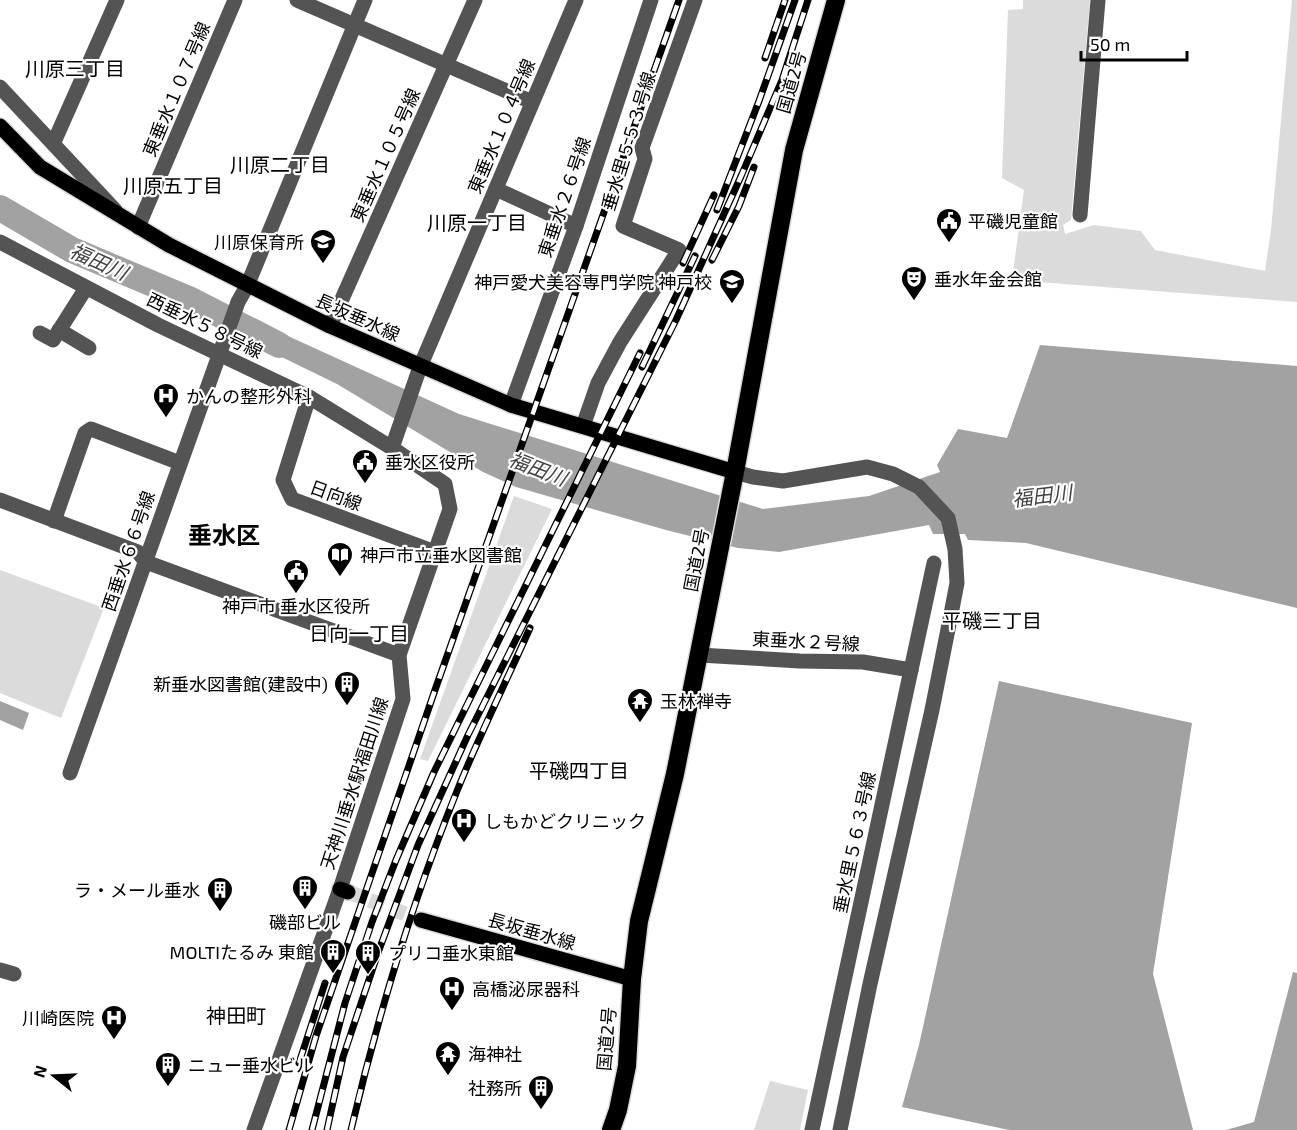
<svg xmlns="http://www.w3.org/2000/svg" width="1297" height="1130" font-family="'Exo 2','Noto Sans JP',sans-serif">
	<rect width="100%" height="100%" fill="#fff"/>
	<g fill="#dbdbdb">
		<polygon points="1023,0 1090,0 1071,220 1063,225 1065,234 1094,225 1141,231 1155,250 1265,271 1271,230 1292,0 1297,0 1297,302 1012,280 1024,190 1002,178 1008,10 1023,9"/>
		<polygon points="514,496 552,509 428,761 420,759"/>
		<polygon points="0,570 104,608 61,718 0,693"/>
		<polygon points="770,1081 808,1090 800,1130 754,1130"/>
	</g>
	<g fill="#a2a2a2">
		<polygon points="253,320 459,414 763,509 869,496 940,472 937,465 958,429 1007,438 1040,345 1297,366 1297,608 1026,543 968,540 965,534 933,534 929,525 779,552 738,548 666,530 516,487 483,472 337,384 247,340"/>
		<polygon points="999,681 1192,723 1153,974 1193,1130 1009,1130 902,1107 919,1045"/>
		<polygon points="0,701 29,713 23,730 0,720"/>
		<polygon points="1293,972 1297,973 1297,1130 1226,1130 1254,1122"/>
	</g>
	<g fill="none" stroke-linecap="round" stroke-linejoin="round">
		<polyline stroke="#a2a2a2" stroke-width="26" points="0,208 72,250 191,300 279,345"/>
		<polyline stroke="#d9d9d9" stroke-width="15" stroke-dasharray="15 8" stroke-linecap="butt" points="348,892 421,920"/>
		<defs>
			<g id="major">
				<polyline points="0,126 40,167 121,216 169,245 330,326 511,405 735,472"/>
				<polyline points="340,889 348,892"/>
				<polyline points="421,920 632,979"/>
			</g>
			<polyline id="highway" points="611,1130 618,1110 627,1066 632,979 639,921 675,774 735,472 794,150 836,0"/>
		</defs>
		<use href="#major" stroke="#dbdbdb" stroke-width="18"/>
		<use href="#highway" stroke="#dbdbdb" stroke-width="21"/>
		<g stroke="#545454" stroke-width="15">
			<polyline points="297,0 532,102"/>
			<polyline points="0,87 115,210"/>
			<polyline points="54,142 117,0"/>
			<polyline points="496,189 576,226"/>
			<polyline points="1080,215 1098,0"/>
			<polyline points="138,227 235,0"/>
			<polyline points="0,242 158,325 309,397 392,448 445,484 450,509 399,655 403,699 340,889 254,1130"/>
			<polyline points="330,326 475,0"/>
			<polyline points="59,330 89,348"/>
			<polyline points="40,333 53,340 86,288"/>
			<polyline points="309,397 283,480 292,499 435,552"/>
			<polyline points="511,405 576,226 651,0"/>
			<polyline points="583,426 598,383 620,342 679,250 623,226 645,159 642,148 695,0"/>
			<polyline points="392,448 420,367 576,0"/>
			<polyline points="735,472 753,477 783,481 867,467 893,474 919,487 948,518 955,549 957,583 952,609 932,710 870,984 840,1130"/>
			<polyline points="0,500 138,552 146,562 399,655"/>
			<polyline points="54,521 85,433 91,429 180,463"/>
			<polyline points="699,655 800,661 863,662 911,670"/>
			<polyline points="70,773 238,302 247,286 365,0"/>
			<polyline points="0,970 14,974"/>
			<polyline points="812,1130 934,563"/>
		</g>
		<use href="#major" stroke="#000" stroke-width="15"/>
		<use href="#highway" stroke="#000" stroke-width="18"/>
		<defs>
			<g id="rail">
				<polyline points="765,58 785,0"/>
				<polyline points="717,210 759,101 795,0"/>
				<polyline points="712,260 739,206 754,167"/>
				<polyline points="683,263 714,195"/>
				<polyline points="642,367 695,256"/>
				<polyline points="299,1063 325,983"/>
				<polyline points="289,1130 316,1036 435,690 679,0"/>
				<polyline points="312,1130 345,1003 372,922 396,860 434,772 640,353"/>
				<polyline points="327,1130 343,1057 379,950 418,845 468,735 676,320 742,174 782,80 808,0"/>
				<path d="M351,1130c27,-115 62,-230 106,-339 22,-55 49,-109 73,-163"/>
			</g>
		</defs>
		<use href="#rail" stroke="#000" stroke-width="7"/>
		<use href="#rail" stroke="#fff" stroke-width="4.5" stroke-dasharray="14" stroke-linecap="butt"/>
	</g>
	<defs>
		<symbol id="civic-pin" viewBox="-11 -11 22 30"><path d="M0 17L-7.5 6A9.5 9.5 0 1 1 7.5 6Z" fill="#000" stroke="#fff"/><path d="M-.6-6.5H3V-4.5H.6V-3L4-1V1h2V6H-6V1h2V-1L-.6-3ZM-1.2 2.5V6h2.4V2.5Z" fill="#fff"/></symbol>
		<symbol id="school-pin" viewBox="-11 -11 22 30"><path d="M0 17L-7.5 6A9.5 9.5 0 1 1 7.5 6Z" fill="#000" stroke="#fff"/><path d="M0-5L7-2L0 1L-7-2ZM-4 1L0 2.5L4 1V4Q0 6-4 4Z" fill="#fff"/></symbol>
		<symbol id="theatre-pin" viewBox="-11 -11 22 30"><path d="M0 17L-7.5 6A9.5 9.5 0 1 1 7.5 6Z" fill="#000" stroke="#fff"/><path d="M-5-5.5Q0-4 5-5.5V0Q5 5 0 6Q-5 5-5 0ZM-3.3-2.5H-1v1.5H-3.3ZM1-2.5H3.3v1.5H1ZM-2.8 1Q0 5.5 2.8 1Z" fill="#fff"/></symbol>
		<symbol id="hospital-pin" viewBox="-11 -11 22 30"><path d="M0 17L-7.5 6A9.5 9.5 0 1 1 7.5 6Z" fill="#000" stroke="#fff"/><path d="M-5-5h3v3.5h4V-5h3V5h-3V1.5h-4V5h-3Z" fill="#fff"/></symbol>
		<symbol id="library-pin" viewBox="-11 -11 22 30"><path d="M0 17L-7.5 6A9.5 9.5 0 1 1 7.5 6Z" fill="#000" stroke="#fff"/><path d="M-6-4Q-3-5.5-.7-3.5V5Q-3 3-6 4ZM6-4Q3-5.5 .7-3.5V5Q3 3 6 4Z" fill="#fff"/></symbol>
		<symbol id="building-pin" viewBox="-11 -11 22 30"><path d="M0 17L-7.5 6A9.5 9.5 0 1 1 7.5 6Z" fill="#000" stroke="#fff"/><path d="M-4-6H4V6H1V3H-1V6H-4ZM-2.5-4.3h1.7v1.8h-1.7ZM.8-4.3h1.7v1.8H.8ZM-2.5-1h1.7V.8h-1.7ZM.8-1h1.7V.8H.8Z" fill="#fff"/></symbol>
		<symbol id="temple-pin" viewBox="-11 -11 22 30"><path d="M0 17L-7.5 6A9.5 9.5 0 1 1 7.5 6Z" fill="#000" stroke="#fff"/><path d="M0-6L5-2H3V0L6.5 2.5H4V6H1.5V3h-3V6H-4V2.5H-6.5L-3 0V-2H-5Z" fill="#fff"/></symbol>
	</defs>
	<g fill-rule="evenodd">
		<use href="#civic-pin" x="934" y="206" width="30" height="40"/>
		<use href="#school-pin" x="308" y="227" width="30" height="40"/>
		<use href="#theatre-pin" x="899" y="264" width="30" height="40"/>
		<use href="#school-pin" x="717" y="267" width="30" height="40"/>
		<use href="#hospital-pin" x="151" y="381" width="30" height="40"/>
		<use href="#civic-pin" x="350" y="447" width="30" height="40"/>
		<use href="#library-pin" x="325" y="540" width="30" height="40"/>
		<use href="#civic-pin" x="281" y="557" width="30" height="40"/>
		<use href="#building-pin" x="332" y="669" width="30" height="40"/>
		<use href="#temple-pin" x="625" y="686" width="30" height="40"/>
		<use href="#hospital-pin" x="449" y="806" width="30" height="40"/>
		<use href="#building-pin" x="290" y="873" width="30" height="40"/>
		<use href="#building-pin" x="205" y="875" width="30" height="40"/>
		<use href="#building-pin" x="318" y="937" width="30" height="40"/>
		<use href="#building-pin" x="353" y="938" width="30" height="40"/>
		<use href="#hospital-pin" x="437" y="974" width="30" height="40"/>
		<use href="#hospital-pin" x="99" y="1003" width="30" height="40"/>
		<use href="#temple-pin" x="433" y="1039" width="30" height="40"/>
		<use href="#building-pin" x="153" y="1050" width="30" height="40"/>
		<use href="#building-pin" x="526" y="1073" width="30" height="40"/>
	</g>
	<g text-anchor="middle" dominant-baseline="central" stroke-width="4.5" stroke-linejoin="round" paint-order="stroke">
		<g font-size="18" fill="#000" stroke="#fff">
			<text transform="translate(791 82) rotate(-74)">国道2号</text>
			<text transform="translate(176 89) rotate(-67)">東垂水１０７号線</text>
			<text transform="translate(501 126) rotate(-67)">東垂水１０４号線</text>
			<text transform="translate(628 141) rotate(-73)">垂水里５５３号線</text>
			<text transform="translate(385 155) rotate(-66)">東垂水１０５号線</text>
			<text transform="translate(564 197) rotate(-71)">東垂水２６号線</text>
			<text transform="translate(358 317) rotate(24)">長坂垂水線</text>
			<text transform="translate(205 325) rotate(26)">西垂水５８号線</text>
			<text transform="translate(336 495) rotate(20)">日向線</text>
			<text transform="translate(128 551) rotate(-71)">西垂水６６号線</text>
			<text transform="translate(696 560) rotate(-79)">国道2号</text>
			<text transform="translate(806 641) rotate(3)">東垂水２号線</text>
			<text transform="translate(354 783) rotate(-72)">天神川垂水駅福田川線</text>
			<text transform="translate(854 842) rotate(-78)">垂水里５６３号線</text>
			<text transform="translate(532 931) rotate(16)">長坂垂水線</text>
			<text transform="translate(606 1039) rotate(-85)">国道2号</text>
		</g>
		<g font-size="18" fill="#000" stroke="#fff" text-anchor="start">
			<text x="968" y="221">平磯児童館</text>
			<text x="304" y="242" text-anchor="end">川原保育所</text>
			<text x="934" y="279">垂水年金会館</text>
			<text x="712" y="282" text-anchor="end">神戸愛犬美容専門学院 神戸校</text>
			<text x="186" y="396">かんの整形外科</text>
			<text x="385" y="462">垂水区役所</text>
			<text x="360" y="555">神戸市立垂水図書館</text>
			<text x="296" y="606" text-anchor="middle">神戸市 垂水区役所</text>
			<text x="328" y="684" text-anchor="end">新垂水図書館(建設中)</text>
			<text x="660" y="701">玉林禅寺</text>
			<text x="484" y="821">しもかどクリニック</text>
			<text x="200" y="890" text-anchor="end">ラ・メール垂水</text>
			<text x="305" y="922" text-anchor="middle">磯部ビル</text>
			<text x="314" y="952" text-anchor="end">MOLTIたるみ 東館</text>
			<text x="388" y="953">プリコ垂水東館</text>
			<text x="472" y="989">高橋泌尿器科</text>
			<text x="94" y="1018" text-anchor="end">川崎医院</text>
			<text x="468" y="1054">海神社</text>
			<text x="188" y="1065">ニュー垂水ビル</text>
			<text x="522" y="1088" text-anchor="end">社務所</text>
		</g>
		<g font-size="20" fill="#000" stroke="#fff">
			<text x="75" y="68">川原三丁目</text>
			<text x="280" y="164">川原二丁目</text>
			<text x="173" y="185">川原五丁目</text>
			<text x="477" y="222">川原一丁目</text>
			<text x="992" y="620">平磯三丁目</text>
			<text x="359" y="633">日向一丁目</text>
			<text x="579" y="770">平磯四丁目</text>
			<text x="236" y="1015">神田町</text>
		</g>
		<g font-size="20" font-style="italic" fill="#434343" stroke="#fff">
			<text transform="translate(99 261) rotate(24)">福田川</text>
			<text transform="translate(538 468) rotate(21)">福田川</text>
			<text transform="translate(1042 495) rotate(-7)">福田川</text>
		</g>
		<g font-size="24" font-weight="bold" fill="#000" stroke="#fff">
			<text x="224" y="534">垂水区</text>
		</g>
	</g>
	<g transform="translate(54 1076) rotate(288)" stroke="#ffffff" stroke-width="4.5" paint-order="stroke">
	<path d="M0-4.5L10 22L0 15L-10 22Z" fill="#000000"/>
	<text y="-9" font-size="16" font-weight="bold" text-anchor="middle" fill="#000000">N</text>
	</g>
	<path d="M1081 51v9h106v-9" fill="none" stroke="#000000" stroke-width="3"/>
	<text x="1090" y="51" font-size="18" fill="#000000" stroke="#ffffff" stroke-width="4.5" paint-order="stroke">50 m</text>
</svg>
